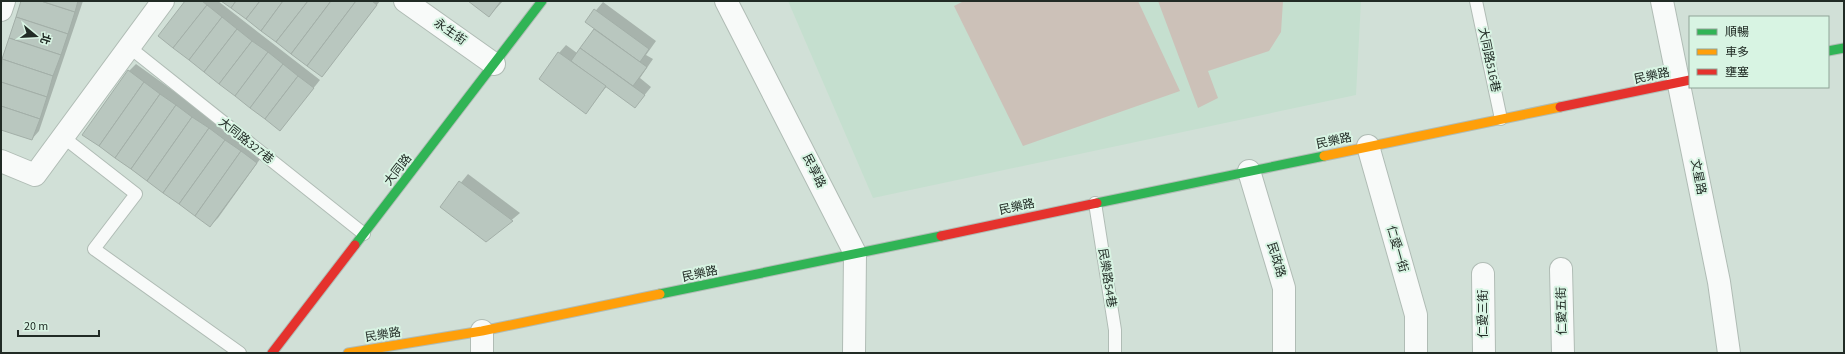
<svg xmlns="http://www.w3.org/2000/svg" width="1845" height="354" font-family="'Source Sans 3','Noto Sans TC',sans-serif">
	<rect width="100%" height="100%" fill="#d1e0d7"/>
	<polygon fill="#c5dfcf" points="788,1 1361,1 1356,95 873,198"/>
	<g fill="#ccc1b8">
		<polygon points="964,1 1138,1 1180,91 1023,146 954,6"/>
		<polygon points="1158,1 1283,1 1281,32 1269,51 1208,71 1218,98 1198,108"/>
	</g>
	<g fill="#0003">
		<polygon points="22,1 83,1 39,131 32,139 1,129 1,65"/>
		<polygon points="186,1 218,1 320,80 280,130"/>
		<polygon points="223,1 380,1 322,76"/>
		<polygon points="470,1 503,1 489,16"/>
		<polygon points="603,2 656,41 646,55 653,59 640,78 651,87 635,107 607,86 586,112 541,79 559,53 566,45 577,53 595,28 586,22"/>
		<polygon points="136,64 263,155 218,218 210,226 84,135 129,71"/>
		<polygon points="468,174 520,213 486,241 441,207"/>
	</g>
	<g fill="#b9c7bf" stroke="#a3afa8">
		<polygon points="21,1 41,1 75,12 68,34 16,17"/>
		<polygon points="41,1 78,1 75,12"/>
		<polygon points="185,1 202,1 207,5 173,48 158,36"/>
		<polygon points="221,1 236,1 231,8"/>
		<polygon points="236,1 260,1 246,19 231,8"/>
		<polygon points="260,1 283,1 261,31 246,19"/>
		<polygon points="283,1 308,1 276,42 261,31"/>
		<polygon points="308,1 331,1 291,54 276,42"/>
		<polygon points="331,1 356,1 307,66 291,54"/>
		<polygon points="356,1 372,1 377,5 322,77 307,66"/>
		<polygon points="468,1 501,1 489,17"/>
		<polygon points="207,5 222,17 189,60 173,48"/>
		<polygon points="594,9 649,49 640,62 585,22"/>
		<polygon points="16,17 68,34 61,55 9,38"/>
		<polygon points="222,17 237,29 204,72 189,60"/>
		<polygon points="237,29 252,41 219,84 204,72"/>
		<polygon points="594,29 647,67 633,86 580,48"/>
		<polygon points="9,38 61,55 53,76 2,59"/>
		<polygon points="252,41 268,52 235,96 219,84"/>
		<polygon points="580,48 645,95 635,108 571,61"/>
		<polygon points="268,52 283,64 250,108 235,96"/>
		<polygon points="558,52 606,86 586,114 539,79"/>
		<polygon points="2,59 53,76 47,97 1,82"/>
		<polygon points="283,64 298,76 265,119 250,108"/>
		<polygon points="128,70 144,82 99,146 82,135"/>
		<polygon points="298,76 314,88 280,131 265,119"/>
		<polygon points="1,82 47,97 40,119 1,106"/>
		<polygon points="144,82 160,94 115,158 99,146"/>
		<polygon points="160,94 176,105 131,169 115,158"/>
		<polygon points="176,105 192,117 147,181 131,169"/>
		<polygon points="1,106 40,119 32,140 1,130"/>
		<polygon points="192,117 209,128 163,193 147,181"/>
		<polygon points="209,128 225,140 179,204 163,193"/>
		<polygon points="225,140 241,151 195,216 179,204"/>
		<polygon points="241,151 257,163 210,227 195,216"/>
		<polygon points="459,181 513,221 486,242 440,207"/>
	</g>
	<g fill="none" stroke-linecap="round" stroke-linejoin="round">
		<defs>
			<g id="lane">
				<polyline points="1476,1 1501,119"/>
				<polyline points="129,47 364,234"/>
				<polyline points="63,137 136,194 94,249 240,353"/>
				<polyline points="1095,203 1115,330 1115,353"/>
			</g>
			<g id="street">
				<polyline points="405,1 494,64"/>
				<polyline points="726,1 855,253 854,353"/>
				<polyline points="1662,1 1719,282 1729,353"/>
				<polyline points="1,10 4,1"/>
				<polyline points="1368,146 1416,315 1416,353"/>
				<polyline points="1,161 35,175 163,1"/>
				<polyline points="1249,171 1284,288 1284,353"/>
				<polyline points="1561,269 1563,353"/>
				<polyline points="1483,274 1484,353"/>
				<polyline points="482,331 482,353"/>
			</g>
			<g id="fast">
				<polyline points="1828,51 1844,48"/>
				<polyline points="1097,203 1324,156"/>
				<polyline points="355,245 542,1"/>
				<polyline points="660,294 941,236"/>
			</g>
			<g id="slow">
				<polyline points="1324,156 1560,107"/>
				<polyline points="348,353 482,331 660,294"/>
			</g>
			<g id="jam">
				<polyline points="1560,107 1690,80"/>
				<polyline points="941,236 1097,203"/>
				<polyline points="272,353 355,245"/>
			</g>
		</defs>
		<use href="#lane" stroke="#b0bcb5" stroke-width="14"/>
		<use href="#street" stroke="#b0bcb5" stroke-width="24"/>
		<use href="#fast" stroke="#b0bcb5" stroke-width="11"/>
		<use href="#slow" stroke="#b0bcb5" stroke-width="11"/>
		<use href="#jam" stroke="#b0bcb5" stroke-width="11"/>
		<use href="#lane" stroke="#f8faf9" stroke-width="12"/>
		<use href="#street" stroke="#f8faf9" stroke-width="22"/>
		<use href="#fast" stroke="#30b455" stroke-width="9"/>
		<use href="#slow" stroke="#ff9f0a" stroke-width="9"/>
		<use href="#jam" stroke="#e5322d" stroke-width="9"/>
	</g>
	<g text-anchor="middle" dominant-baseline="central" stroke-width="4" stroke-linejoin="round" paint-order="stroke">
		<g font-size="12" fill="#212b25" stroke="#d8f4e3">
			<text transform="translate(450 32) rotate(35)">永生街</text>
			<text transform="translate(1489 60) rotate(78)">大同路516巷</text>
			<text transform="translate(1652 76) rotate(-12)">民樂路</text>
			<text transform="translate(246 141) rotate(38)">大同路327巷</text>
			<text transform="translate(1334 141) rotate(-12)">民樂路</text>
			<text transform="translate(398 170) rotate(-52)">大同路</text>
			<text transform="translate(814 171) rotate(63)">民享路</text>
			<text transform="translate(1698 177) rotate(79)">文星路</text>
			<text transform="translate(1017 207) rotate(-12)">民樂路</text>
			<text transform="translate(1397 249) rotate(74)">仁愛一街</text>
			<text transform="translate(1276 260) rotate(73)">民政路</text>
			<text transform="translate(700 274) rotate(-12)">民樂路</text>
			<text transform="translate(1107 278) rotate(81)">民樂路54巷</text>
			<text transform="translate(1562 311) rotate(-91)">仁愛五街</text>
			<text transform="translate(1483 314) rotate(-90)">仁愛三街</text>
			<text transform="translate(383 335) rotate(-9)">民樂路</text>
		</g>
	</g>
	<rect width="1845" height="354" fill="none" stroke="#212b25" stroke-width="4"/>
	<rect x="1689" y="16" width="140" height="72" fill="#d8f4e3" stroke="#8fa497"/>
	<rect x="1697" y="29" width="20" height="6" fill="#30b455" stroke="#8fa497"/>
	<text x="1725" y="36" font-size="12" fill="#212b25">順暢</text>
	<rect x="1697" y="49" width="20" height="6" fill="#ff9f0a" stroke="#8fa497"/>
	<text x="1725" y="56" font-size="12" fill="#212b25">車多</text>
	<rect x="1697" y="69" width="20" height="6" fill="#e5322d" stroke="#8fa497"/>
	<text x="1725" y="76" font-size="12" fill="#212b25">壅塞</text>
	<g transform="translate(36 36) rotate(108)" stroke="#d8f4e3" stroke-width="3" paint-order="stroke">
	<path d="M0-3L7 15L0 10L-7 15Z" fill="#212b25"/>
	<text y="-6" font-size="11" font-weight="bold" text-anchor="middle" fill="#212b25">北</text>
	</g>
	<path d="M18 330v6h81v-6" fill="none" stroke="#212b25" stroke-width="2"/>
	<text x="24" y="330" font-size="12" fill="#212b25" stroke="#d8f4e3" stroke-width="3" paint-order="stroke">20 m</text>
</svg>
